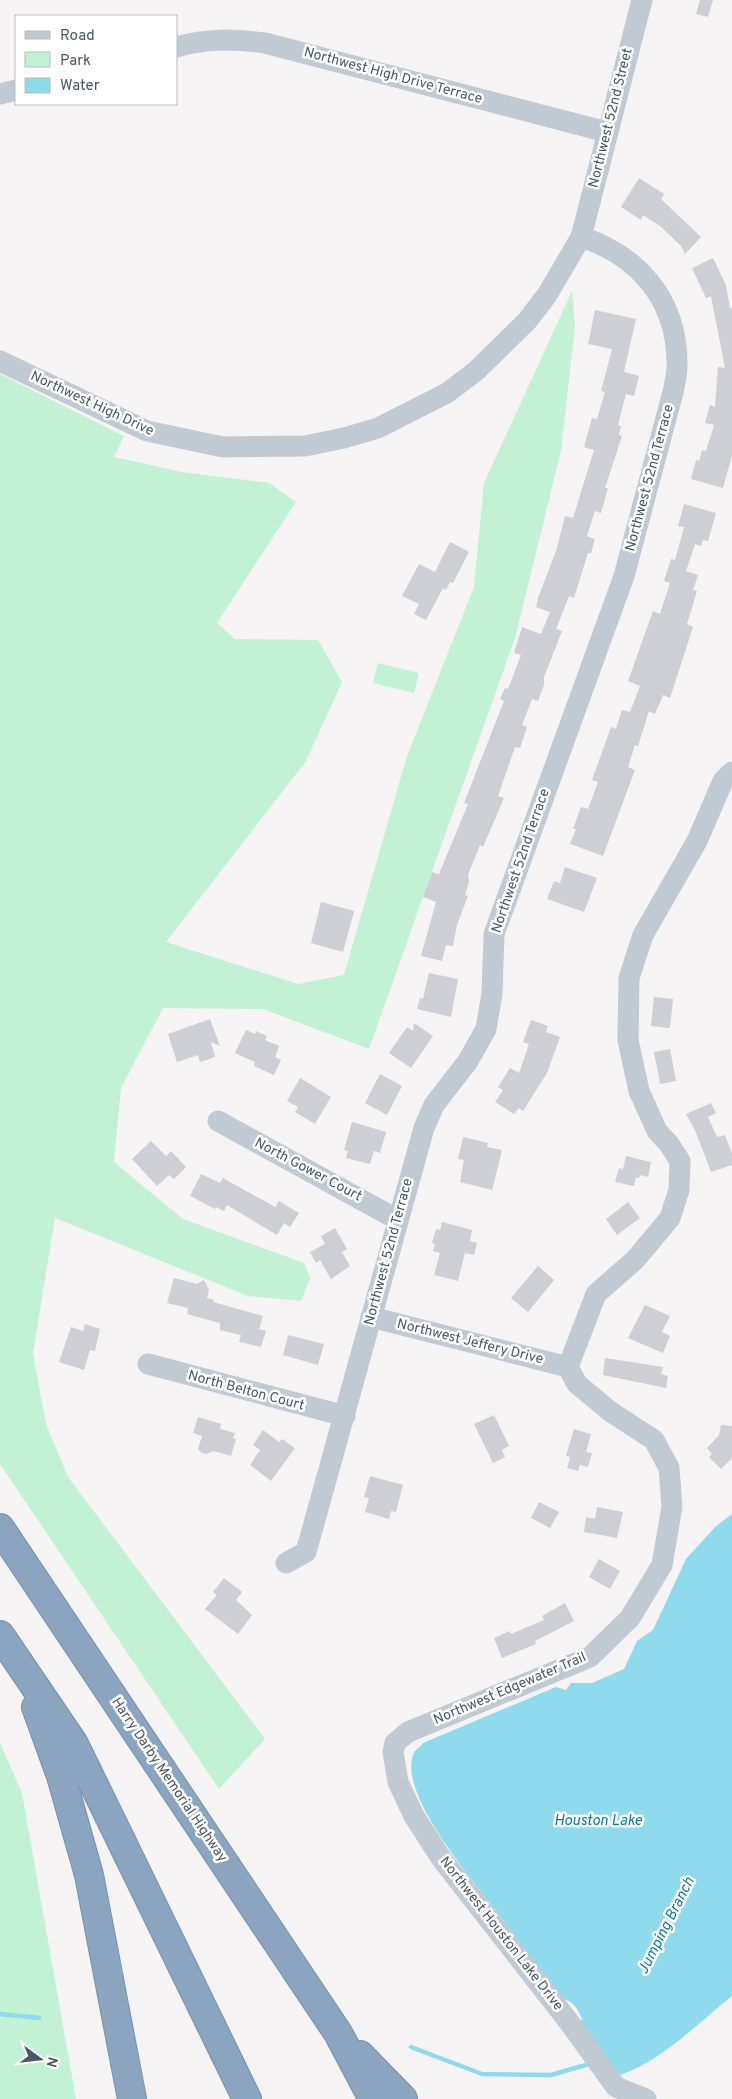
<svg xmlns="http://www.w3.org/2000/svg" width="732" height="2099" font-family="Overpass,sans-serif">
	<rect width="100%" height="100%" fill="#f5f3f3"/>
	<g fill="#c3f1d5">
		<polygon points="572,291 575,326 561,451 515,638 369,1049 263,1009 163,1008 121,1088 114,1162 183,1219 304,1263 310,1278 301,1301 248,1296 55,1218 33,1353 46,1424 68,1477 265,1739 219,1789 0,1464 0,374 124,436 114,457 182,472 269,483 296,502 217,623 235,639 318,640 342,682 306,761 166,942 298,984 344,975 407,756 474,587 484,483"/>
		<polygon points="378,663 419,673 414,693 373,683"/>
		<polygon points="0,1743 22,1793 76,2099 0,2099"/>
	</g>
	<path fill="#90daee" d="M732,1514v482c-34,27 -70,65 -112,79l-40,-51 2,-5c-5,-13 -11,-19 -24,-22 -21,-29 -41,-59 -63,-87 -21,-29 -102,-121 -80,-159 2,-2 6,-5 8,-8l133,-56 10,3 5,-7h21l32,-14 13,-28 16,-11 33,-71 29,-32z"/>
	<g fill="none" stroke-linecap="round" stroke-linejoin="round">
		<g stroke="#90daee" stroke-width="4.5">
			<polyline points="0,2014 39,2018"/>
			<polyline points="411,2047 482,2074 551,2075 589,2064"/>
		</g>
	</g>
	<g fill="#cdcfd5">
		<polygon points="700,0 713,0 708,17 696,14"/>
		<polygon points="639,178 664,194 661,199 701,237 685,254 681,246 660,226 643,215 641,220 621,207"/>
		<polygon points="713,258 726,285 730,308 732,308 732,455 723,488 691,479 696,460 699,461 702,450 706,451 714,425 705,423 710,405 715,407 718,367 725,368 711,296 706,298 692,268"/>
		<polygon points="595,310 636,319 624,372 639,376 634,396 626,394 618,425 621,426 619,435 622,436 605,488 608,488 601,513 595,511 587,536 595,539 591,553 588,553 574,598 569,596 556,629 562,631 544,677 544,685 538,701 532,699 522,725 527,727 520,748 515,747 498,796 504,798 483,847 480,845 468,875 469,882 465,895 468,896 457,925 453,946 446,945 442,961 421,956 436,902 423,897 432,872 439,874 468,804 464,803 504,701 500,699 505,688 508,689 521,655 514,653 522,627 541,634 550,612 536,607 538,598 556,551 565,516 573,518 594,450 584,447 592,418 597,419 605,392 601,391 612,349 588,344"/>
		<polygon points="684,504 716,513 708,541 703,540 701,546 695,544 686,571 698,575 693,590 697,591 687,624 693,627 670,698 663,695 655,714 649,711 638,746 635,745 628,767 635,770 603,856 570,844 576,829 573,829 581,807 588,809 598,782 592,780 611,727 616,729 622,710 630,712 640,686 628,681 653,611 660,614 670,583 664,581 671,559 675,560 684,527 678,526"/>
		<polygon points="450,542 469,552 453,583 450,582 446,590 443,588 426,620 414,614 419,604 402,596 419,564 435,572"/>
		<polygon points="565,867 597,878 584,912 547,899 554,881 560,883"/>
		<polygon points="321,902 354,911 343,952 311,943"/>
		<polygon points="429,973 458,979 451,1017 417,1009 420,998 423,999"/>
		<polygon points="654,997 673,999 670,1028 651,1026"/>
		<polygon points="210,1019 220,1046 211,1042 215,1057 200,1062 198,1055 177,1062 168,1034"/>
		<polygon points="531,1020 548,1026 546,1032 560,1037 547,1073 523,1111 519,1108 514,1114 495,1102 503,1090 498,1087 510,1068 519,1073 529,1044 523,1042"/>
		<polygon points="414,1023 433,1036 411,1068 389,1053 407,1027 413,1031"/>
		<polygon points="246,1030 255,1034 256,1031 267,1036 265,1040 279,1046 275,1057 281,1060 274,1075 254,1066 255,1062 235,1053"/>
		<polygon points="670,1049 676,1081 660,1084 654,1052"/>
		<polygon points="380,1074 402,1086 387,1115 365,1103"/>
		<polygon points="300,1078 331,1097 315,1124 295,1112 298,1107 287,1101"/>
		<polygon points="711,1103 716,1113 708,1117 717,1137 725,1135 732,1154 732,1165 711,1172 695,1130 686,1114"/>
		<polygon points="352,1122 386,1132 380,1153 374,1151 370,1164 346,1158 348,1151 344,1150"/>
		<polygon points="463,1137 488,1143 487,1147 502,1150 492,1190 460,1182 464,1160 458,1159"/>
		<polygon points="151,1141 166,1156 171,1151 186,1167 174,1179 169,1175 157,1186 132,1159"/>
		<polygon points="626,1156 651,1162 648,1177 640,1175 639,1178 636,1177 634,1186 615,1182 619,1168 623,1169"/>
		<polygon points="201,1174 220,1183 223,1178 275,1207 279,1201 299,1213 290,1227 284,1223 277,1235 227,1205 224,1211 216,1207 215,1209 190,1196"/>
		<polygon points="628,1202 640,1218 617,1235 606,1219"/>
		<polygon points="442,1222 472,1230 470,1241 477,1243 474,1255 465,1253 458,1281 434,1275 440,1253 433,1251 435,1244 432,1243 436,1229 440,1230"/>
		<polygon points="335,1228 347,1249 342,1252 350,1266 331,1279 320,1260 316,1263 310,1252 325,1244 321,1236"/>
		<polygon points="538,1266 554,1280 528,1312 511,1298"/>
		<polygon points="174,1278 197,1284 204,1280 209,1290 207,1298 214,1300 213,1302 263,1316 259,1329 266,1331 261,1347 239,1342 241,1335 220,1330 220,1323 187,1314 188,1308 167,1303"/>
		<polygon points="645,1305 670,1316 662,1332 670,1336 663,1353 628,1338"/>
		<polygon points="85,1324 100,1329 95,1351 90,1350 84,1370 59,1362 71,1327 83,1331"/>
		<polygon points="288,1335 324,1344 318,1365 283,1355"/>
		<polygon points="605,1358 663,1367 661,1374 668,1376 666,1388 603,1375"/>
		<polygon points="494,1415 509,1446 502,1450 505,1457 493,1463 474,1424"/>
		<polygon points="198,1417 221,1424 220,1429 235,1433 233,1438 236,1439 231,1456 214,1451 206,1454 202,1453 198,1449 202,1436 193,1433"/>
		<polygon points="721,1425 732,1426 732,1458 721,1469 709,1457 712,1454 707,1448 719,1435"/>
		<polygon points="574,1429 591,1434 586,1452 592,1453 588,1467 580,1465 578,1471 567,1468 570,1457 566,1456"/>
		<polygon points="263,1430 279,1442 282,1439 295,1448 271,1481 250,1465 260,1450 253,1445"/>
		<polygon points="370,1476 403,1485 396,1512 391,1511 389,1519 365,1512 369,1498 364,1497"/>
		<polygon points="539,1502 559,1512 550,1528 531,1518"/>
		<polygon points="597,1507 623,1512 617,1538 584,1532 586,1517 595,1519"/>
		<polygon points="599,1559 620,1571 610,1589 589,1577"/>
		<polygon points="224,1578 242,1592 236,1600 252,1615 238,1634 205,1609 217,1595 213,1592"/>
		<polygon points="565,1603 574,1621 535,1641 536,1644 502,1658 494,1638 510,1631 511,1634 544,1620 542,1616"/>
	</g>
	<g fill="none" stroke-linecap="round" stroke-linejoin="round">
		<defs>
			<g id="highway">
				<polyline points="0,1528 338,2033 373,2099"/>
				<polyline points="0,1635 74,1744 247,2099"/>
				<polyline points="36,1707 61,1776 89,1875 132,2099"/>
				<polyline points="360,2055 403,2099"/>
			</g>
		</defs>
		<use href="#highway" stroke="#7690ad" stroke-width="30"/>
		<g stroke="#c1cad2" stroke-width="21">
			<path d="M176,47c33,-9 56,-8 89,-4l342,89"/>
			<polyline points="0,94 16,90"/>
			<polyline points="0,361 147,431 223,447 305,446 344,438 378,428 447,393 476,371 527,321 547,295 581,237 642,0"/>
			<polyline points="218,1121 398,1220"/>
			<polyline points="371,1317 568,1367"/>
			<polyline points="148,1364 345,1416"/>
			<path d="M286,1563l20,-11 118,-424 10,-23 34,-44 18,-32 6,-35 2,-60 130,-358 49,-184c2,-10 5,-21 4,-31 -1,-62 -39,-106 -96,-124"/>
			<polyline points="646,2099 616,2087 569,2022 441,1858 414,1816 398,1782 393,1752 395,1743 408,1732 590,1657 630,1618 662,1565 672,1507 669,1468 654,1440 611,1412 577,1384 568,1367 596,1294 635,1260 670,1218 679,1190 680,1161 669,1144 657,1131 639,1091 628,1040 629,978 643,935 697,841 723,781 732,772"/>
		</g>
		<use href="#highway" stroke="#8ba5c1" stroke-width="28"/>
	</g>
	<g text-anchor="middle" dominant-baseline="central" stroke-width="5" stroke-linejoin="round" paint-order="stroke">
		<g font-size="14" fill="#4a5661" stroke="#fff">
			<text transform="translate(393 76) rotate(15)">Northwest High Drive Terrace</text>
			<text transform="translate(611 118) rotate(-76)">Northwest 52nd Street</text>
			<text transform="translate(92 404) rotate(25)">Northwest High Drive</text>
			<text transform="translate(650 478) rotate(-75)">Northwest 52nd Terrace</text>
			<text transform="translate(521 861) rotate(-71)">Northwest 52nd Terrace</text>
			<text transform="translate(308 1170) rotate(28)">North Gower Court</text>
			<text transform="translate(389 1252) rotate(-75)">Northwest 52nd Terrace</text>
			<text transform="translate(470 1342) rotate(14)">Northwest Jeffery Drive</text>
			<text transform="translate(246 1391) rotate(15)">North Belton Court</text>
			<text transform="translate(510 1689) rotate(-23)">Northwest Edgewater Trail</text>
			<text transform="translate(169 1780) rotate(56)">Harry Darby Memorial Highway</text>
			<text transform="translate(501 1934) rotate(52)">Northwest Houston Lake Drive</text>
		</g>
		<g font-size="15" font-style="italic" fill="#0c7c9b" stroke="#fff">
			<text x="598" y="1821">Houston Lake</text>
			<text transform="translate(667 1926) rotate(-63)">Jumping Branch</text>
		</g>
	</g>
	<rect x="15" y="15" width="162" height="90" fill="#ffffff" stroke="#b7bbc0"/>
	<rect x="25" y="31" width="25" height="8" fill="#c1cad2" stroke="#b7bbc0"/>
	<text x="60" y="40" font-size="15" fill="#4a5661">Road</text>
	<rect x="25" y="52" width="25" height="15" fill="#c3f1d5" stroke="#b7bbc0"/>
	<text x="60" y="65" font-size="15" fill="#4a5661">Park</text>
	<rect x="25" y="78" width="25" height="15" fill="#90daee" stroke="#b7bbc0"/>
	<text x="60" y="90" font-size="15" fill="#4a5661">Water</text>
	<g transform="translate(40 2059) rotate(105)" stroke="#ffffff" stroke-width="4" paint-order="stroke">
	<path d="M0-4L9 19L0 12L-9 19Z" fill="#4a5661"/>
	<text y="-8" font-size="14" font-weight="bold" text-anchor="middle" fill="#4a5661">N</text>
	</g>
</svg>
